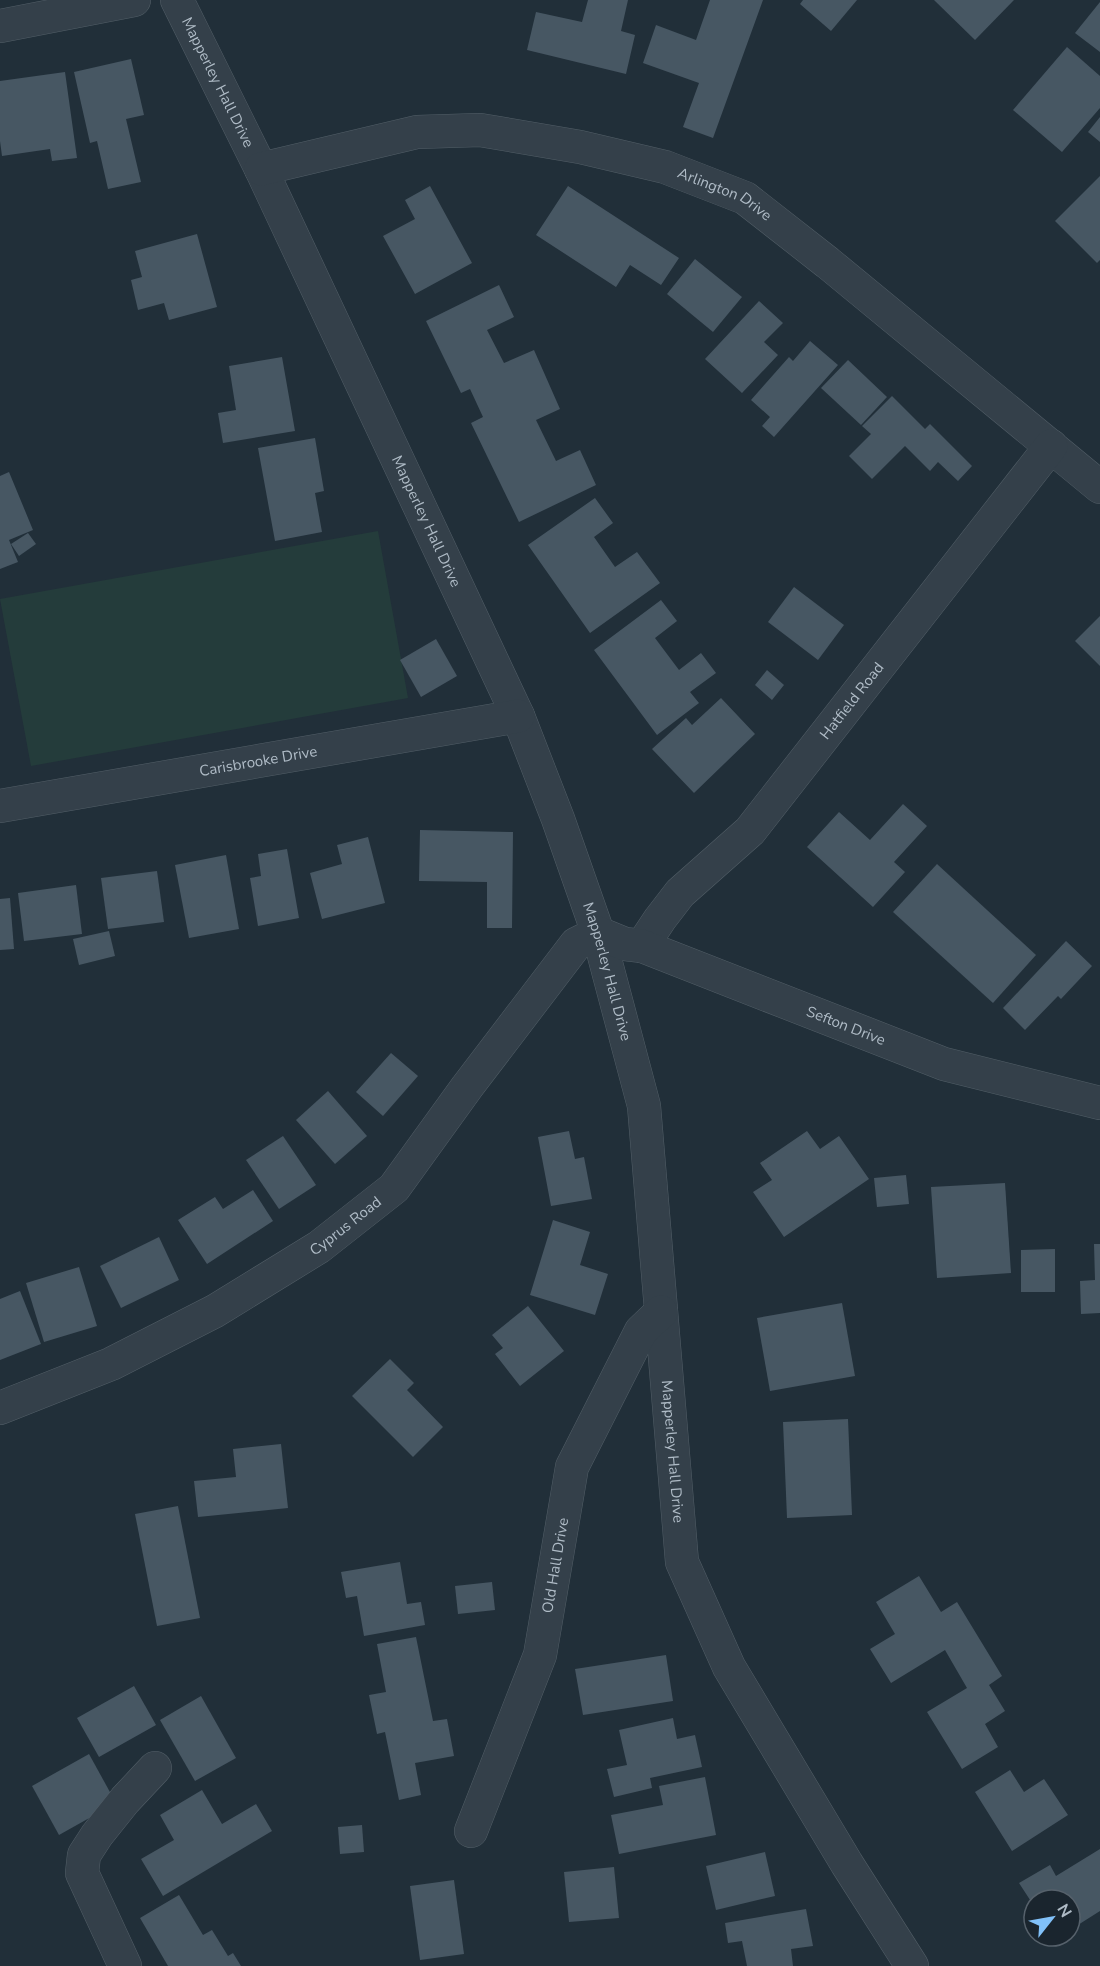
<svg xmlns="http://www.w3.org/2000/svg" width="1100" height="1966" font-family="'Nunito Sans',sans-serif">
	<rect width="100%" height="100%" fill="#212f39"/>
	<polygon fill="#243c3b" points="378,531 408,698 31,766 0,599"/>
	<g fill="#475763">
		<polygon points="588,0 628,0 621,31 635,35 626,74 527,50 536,12 582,22"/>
		<polygon points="710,0 763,0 713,138 683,127 699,83 643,63 656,25 696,40"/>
		<polygon points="803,0 857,0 831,31 800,4"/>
		<polygon points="934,0 1014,0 975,40"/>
		<polygon points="1100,2 1100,52 1075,33"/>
		<polygon points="1067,47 1100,76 1100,108 1062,152 1013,110"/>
		<polygon points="131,59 144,115 126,119 141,182 108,189 97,141 90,143 74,72"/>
		<polygon points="65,72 77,158 52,161 50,149 2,156 0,141 0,81"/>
		<polygon points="1100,117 1100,142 1088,132"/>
		<polygon points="1100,176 1100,260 1097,263 1055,221"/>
		<polygon points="430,186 472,263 415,294 383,236 415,219 405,200"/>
		<polygon points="568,186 679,258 661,285 630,265 616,287 536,235"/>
		<polygon points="197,234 217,307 169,320 164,303 138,310 131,280 142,277 135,251"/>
		<polygon points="695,259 742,297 713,332 667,294"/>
		<polygon points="499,285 514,317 487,330 504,363 534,350 560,409 536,420 556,461 580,450 596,485 519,522 471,423 483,417 470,389 461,393 426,321"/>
		<polygon points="759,301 783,323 764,342 778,355 742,393 705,359"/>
		<polygon points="810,341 838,365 774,437 762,426 770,417 751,400 789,357 793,361"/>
		<polygon points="282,357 295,431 223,443 218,413 236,410 229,366"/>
		<polygon points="848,360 887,397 861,425 821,388"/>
		<polygon points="892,396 925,429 930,424 972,466 958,481 938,462 930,471 905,446 872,479 849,456 871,434 862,426"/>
		<polygon points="315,438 324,491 315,493 322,532 275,541 258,448"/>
		<polygon points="9,472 33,530 9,540 18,562 0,569 0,476"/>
		<polygon points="595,498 613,523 594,537 615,567 637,552 660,583 590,633 528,545"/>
		<polygon points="28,533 36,544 19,556 11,544"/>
		<polygon points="794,587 844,625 818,660 768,622"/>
		<polygon points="661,600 677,621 655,638 679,670 701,653 716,673 690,692 699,703 657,735 594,650"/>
		<polygon points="1100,616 1100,666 1075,641"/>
		<polygon points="436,639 457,676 421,697 400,660"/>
		<polygon points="767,670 784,685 772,700 755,685"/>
		<polygon points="721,698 755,734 694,793 652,749 686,718 692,725"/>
		<polygon points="903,804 927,826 894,862 905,872 873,907 807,847 839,812 870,840"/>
		<polygon points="420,830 513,832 512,928 487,928 487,882 419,881"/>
		<polygon points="368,837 385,903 322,919 310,873 342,864 337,845"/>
		<polygon points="287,849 299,918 258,926 250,878 261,876 258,854"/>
		<polygon points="226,855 239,929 189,938 175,865"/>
		<polygon points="937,864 1036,955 993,1003 893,912"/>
		<polygon points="157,871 164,922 108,929 101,878"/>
		<polygon points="76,885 82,934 24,941 18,893"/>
		<polygon points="10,898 14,949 0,950 0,899"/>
		<polygon points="109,931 115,956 79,965 73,939"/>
		<polygon points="1066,941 1092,966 1061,999 1058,996 1025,1030 1003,1008"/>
		<polygon points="391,1053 418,1076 383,1116 356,1092"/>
		<polygon points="328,1091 367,1136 335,1164 296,1120"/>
		<polygon points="569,1131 575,1159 584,1157 592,1199 551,1206 538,1137"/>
		<polygon points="807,1131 820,1149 839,1136 869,1179 784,1237 753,1192 772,1180 760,1163"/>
		<polygon points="283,1136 316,1185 279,1209 246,1160"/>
		<polygon points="906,1175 909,1204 877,1207 874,1178"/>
		<polygon points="1005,1183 1011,1273 937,1278 931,1187"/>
		<polygon points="253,1190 273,1221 207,1264 178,1220 215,1197 223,1209"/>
		<polygon points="553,1220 590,1232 580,1265 608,1274 595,1315 530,1295"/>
		<polygon points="159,1237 179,1280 121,1308 100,1266"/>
		<polygon points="1094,1244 1100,1244 1100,1313 1081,1314 1080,1281 1095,1280"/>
		<polygon points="1055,1249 1055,1292 1021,1292 1021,1250"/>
		<polygon points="79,1267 97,1326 44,1342 26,1283"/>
		<polygon points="20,1291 41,1344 0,1360 0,1299"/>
		<polygon points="842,1303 855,1376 770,1391 757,1318"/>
		<polygon points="528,1306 564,1351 520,1386 495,1354 503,1348 492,1335"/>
		<polygon points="390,1359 414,1383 407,1390 443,1427 413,1457 352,1396"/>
		<polygon points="848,1419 852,1515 787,1518 783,1422"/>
		<polygon points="281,1444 288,1508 198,1517 194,1481 236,1477 233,1449"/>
		<polygon points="178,1506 200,1618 157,1626 135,1514"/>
		<polygon points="400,1562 407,1604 421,1602 425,1625 364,1636 357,1596 346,1598 341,1572"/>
		<polygon points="919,1576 941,1612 957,1602 1002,1676 989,1685 1005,1711 985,1724 998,1747 962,1769 927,1712 967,1688 945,1650 891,1683 870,1649 895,1634 876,1602"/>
		<polygon points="492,1582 495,1610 458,1614 455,1586"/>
		<polygon points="416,1637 433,1721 447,1719 454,1756 415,1763 421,1795 399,1800 385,1732 377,1734 369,1695 386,1692 377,1644"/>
		<polygon points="666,1655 673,1701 583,1715 575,1669"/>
		<polygon points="134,1686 156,1725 99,1757 77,1718"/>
		<polygon points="201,1696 236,1758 195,1781 160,1720"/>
		<polygon points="673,1718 677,1739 695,1735 702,1767 650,1778 652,1788 614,1797 607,1769 627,1765 619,1730"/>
		<polygon points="89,1754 116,1803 59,1835 32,1786"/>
		<polygon points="1010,1770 1024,1792 1044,1779 1068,1815 1012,1851 975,1792"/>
		<polygon points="705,1777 716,1835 619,1854 611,1815 663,1805 659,1786"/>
		<polygon points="202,1790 222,1824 256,1804 272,1831 163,1896 141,1859 174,1840 160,1815"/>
		<polygon points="362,1825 364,1852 340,1854 338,1827"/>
		<polygon points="1100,1849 1100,1911 1070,1930 1070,1900 1034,1900 1034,1906 1019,1883 1050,1865 1056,1876"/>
		<polygon points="765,1852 775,1896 716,1910 706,1866"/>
		<polygon points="614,1867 619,1918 569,1922 564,1872"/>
		<polygon points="454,1880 464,1954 420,1960 410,1886"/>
		<polygon points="179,1895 203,1935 212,1930 228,1956 233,1953 241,1966 168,1966 140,1918"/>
		<polygon points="806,1909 813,1946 791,1949 793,1966 747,1966 742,1941 728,1943 725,1923"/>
	</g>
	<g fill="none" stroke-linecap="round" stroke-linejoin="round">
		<defs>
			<g id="minor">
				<path id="s1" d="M177,0l84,169 257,547 40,103 40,114 46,173 38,456 47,105 118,197 65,102"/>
				<polyline points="0,26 134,0"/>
				<path id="s2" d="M261,169l156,-37 63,-2 100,17 85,20 80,31 83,65 272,224"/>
				<path id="s3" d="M0,806l518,-90"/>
				<path id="s4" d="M642,946l18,-27 20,-26 70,-62 301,-385"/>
				<path id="s5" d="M0,1408l111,-44 104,-53 104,-64 75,-59 73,-101 109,-143 22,-11 27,11 17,2 302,118 156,39"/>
				<path id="s6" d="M471,1831l69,-176 32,-188 69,-136 20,-19"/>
				<polyline points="125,1966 82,1873 84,1855 97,1835 125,1800 155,1768"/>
			</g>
		</defs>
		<use href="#minor" stroke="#525e67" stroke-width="34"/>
		<use href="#minor" stroke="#34404a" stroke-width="33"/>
	</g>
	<g text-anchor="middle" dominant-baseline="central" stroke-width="4.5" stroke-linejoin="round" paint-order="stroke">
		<g font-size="15" fill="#afbbc6" stroke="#1a252e">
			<text stroke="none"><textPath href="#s1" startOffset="92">Mapperley Hall Drive</textPath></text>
			<text stroke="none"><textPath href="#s2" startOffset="478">Arlington Drive</textPath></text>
			<text stroke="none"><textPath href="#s1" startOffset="578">Mapperley Hall Drive</textPath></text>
			<text stroke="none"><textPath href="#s4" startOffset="324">Hatfield Road</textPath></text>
			<text stroke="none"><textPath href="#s3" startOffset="262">Carisbrooke Drive</textPath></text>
			<text stroke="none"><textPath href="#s1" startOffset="1064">Mapperley Hall Drive</textPath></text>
			<text stroke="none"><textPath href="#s5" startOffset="1048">Sefton Drive</textPath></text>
			<text stroke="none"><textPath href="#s5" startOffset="392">Cyprus Road</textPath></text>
			<text stroke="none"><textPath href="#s1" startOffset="1550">Mapperley Hall Drive</textPath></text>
			<text stroke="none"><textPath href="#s6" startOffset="280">Old Hall Drive</textPath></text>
		</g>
	</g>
	<g transform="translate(1052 1918) rotate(59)"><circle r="28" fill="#1a252e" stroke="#56616b" stroke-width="1.5"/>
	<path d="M0-4.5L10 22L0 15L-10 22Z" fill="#81c1f9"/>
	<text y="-9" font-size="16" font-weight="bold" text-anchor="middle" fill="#afbbc6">N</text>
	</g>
</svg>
